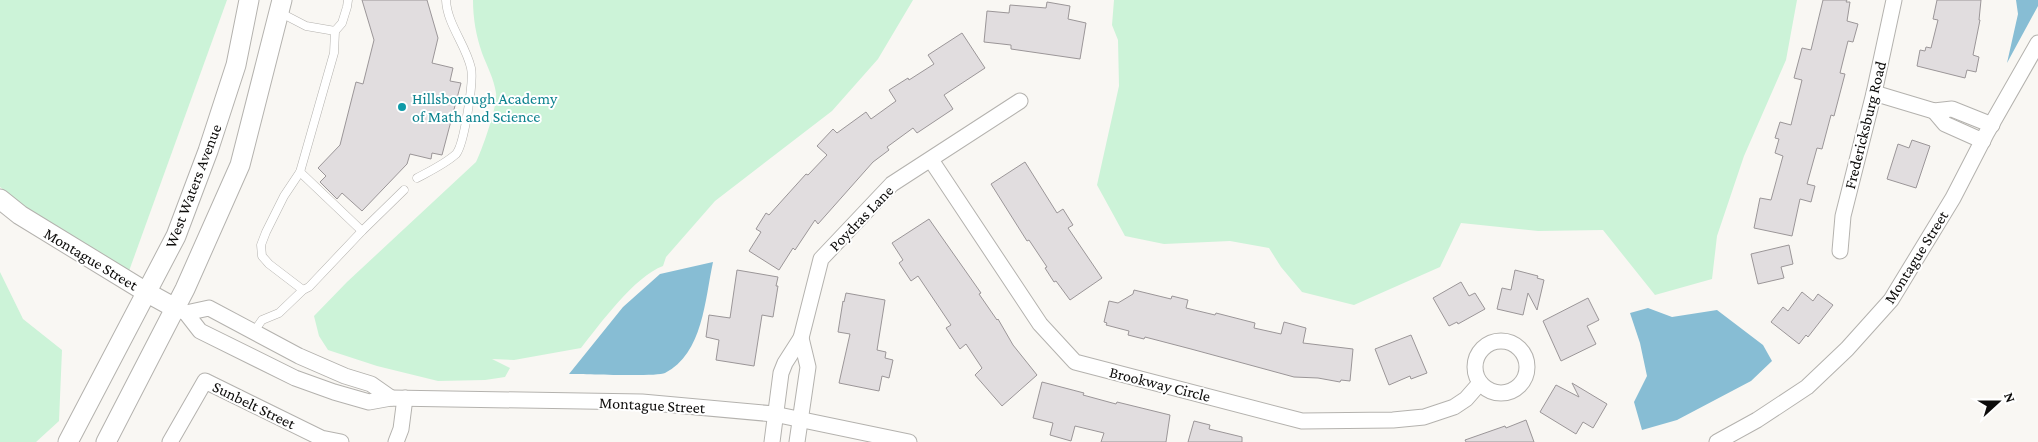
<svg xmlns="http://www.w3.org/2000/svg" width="2038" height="442" font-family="'Crimson Pro',serif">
	<rect width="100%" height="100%" fill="#f9f7f3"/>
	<g fill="#ccf3d8">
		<polygon points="0,0 227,0 129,271 26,208 0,187"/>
		<path d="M473,0h440l-35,59 -46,52 -117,90 -49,56 -3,9c-28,10 -63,58 -82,82l-67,12 -22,-1 18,9 -5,9 -20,3 -47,1 -61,-15 -49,-16 -9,-14 -5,-20 33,-34 129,-120c6,-12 22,-57 20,-69 -2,-14 -9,-27 -14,-40 -6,-17 -9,-35 -9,-53z"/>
		<polygon points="1114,0 1797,0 1786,60 1744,156 1717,236 1712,279 1655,295 1603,230 1538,231 1461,223 1440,267 1354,305 1302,292 1281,267 1269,248 1230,241 1164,244 1125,236 1097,185 1119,86 1118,40 1112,25"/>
		<polygon points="0,272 23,319 62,350 59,421 36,442 0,442"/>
	</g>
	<g fill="#87bdd4">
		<polygon points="2016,0 2038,0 2038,6 2007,63 2018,14"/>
		<path d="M713,262c-8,37 -10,92 -48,111 -8,4 -81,1 -96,1l54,-67 37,-33z"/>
		<polygon points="1648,308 1672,317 1717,310 1763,345 1772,361 1751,381 1677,420 1642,430 1634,402 1647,376 1640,343 1630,313"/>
	</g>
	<g fill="#e1dddf" stroke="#9b9698">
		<polygon points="362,0 427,0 438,38 432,63 453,68 450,81 461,83 442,155 432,153 431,159 410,154 407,164 362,211 342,193 337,199 320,182 326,176 318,168 340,145 356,82 363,84 374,40"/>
		<polygon points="1823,0 1847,0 1846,2 1850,2 1847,21 1858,24 1853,42 1848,41 1840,73 1845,74 1834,116 1831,115 1822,149 1817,148 1807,184 1815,186 1811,202 1800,199 1792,236 1754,228 1760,198 1771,200 1783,156 1775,153 1779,139 1775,138 1780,122 1791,125 1802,80 1794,78 1802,48 1811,50"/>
		<polygon points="1937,0 1981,0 1979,20 1980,20 1973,55 1979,57 1976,72 1967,70 1965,78 1917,66 1920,50 1925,51 1926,47 1931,48 1938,20 1933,19"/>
		<polygon points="1047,2 1070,6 1068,19 1086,23 1080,59 1011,49 1011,45 984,42 987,11 1009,13 1010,5 1046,8"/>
		<polygon points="962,33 985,68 944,95 953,109 917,133 913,128 887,147 889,150 873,162 818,224 815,220 795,250 793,248 779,270 749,251 761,232 756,229 766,213 769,215 806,174 808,175 827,155 817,146 833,129 837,133 866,112 871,119 896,101 889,90 908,78 909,80 934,64 928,55"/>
		<polygon points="1912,140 1930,146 1916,188 1887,179 1898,144 1909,148"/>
		<polygon points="1025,162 1057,213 1063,209 1073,225 1068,228 1102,278 1070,300 1056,281 1054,282 1045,268 1047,267 1029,240 1027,241 991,184"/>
		<polygon points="929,219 981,293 979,294 997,320 998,319 1013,345 1037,375 1002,406 975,375 982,368 966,344 960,349 946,328 951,325 918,276 911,281 899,263 903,260 892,243"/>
		<polygon points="1789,245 1793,264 1781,267 1784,278 1758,284 1751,254"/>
		<polygon points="737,270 778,277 776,286 778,286 773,317 762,315 754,366 716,360 719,340 706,337 709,315 730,318"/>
		<polygon points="1515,270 1538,276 1537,278 1544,280 1537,310 1528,293 1523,315 1497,309 1502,288 1511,290"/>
		<polygon points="1461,282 1469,296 1475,293 1485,309 1458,324 1457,322 1449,326 1433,298"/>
		<polygon points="1134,290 1171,299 1172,296 1188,300 1186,308 1215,315 1216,313 1255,323 1254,328 1281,334 1284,322 1306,328 1303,343 1353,349 1350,381 1341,380 1340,382 1318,378 1294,377 1191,349 1145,337 1144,339 1128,335 1129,331 1106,325 1107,323 1104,322 1109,301 1118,303 1133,294"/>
		<polygon points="1802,292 1813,301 1818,294 1833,305 1808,337 1806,335 1799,344 1771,322 1783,307 1788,311"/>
		<polygon points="846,293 885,300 877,350 886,352 885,358 893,360 889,378 882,376 879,391 839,383 850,334 838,332 843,301 844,302"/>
		<polygon points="1588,298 1599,320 1587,326 1596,344 1561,361 1543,321"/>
		<polygon points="1411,335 1427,373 1411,379 1410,376 1389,385 1375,349"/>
		<polygon points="1042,382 1084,393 1083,395 1116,404 1117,402 1170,415 1166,442 1101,442 1104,433 1075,426 1071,441 1050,435 1053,423 1033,418"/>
		<polygon points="1572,383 1607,404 1593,428 1583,422 1576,434 1540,412 1556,385 1579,397"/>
		<polygon points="1526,420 1534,442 1466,442 1465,440 1505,426 1506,428"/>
		<polygon points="1194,421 1210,425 1209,429 1242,437 1242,442 1188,442"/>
	</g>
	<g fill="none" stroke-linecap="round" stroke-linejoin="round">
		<defs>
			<g id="service">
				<polyline points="279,12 306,26 335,31"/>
				<polyline points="300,172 362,231"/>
				<path d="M417,178c13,-7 28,-14 39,-24 8,-9 18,-73 15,-86 -5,-23 -24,-44 -25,-68"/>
				<polyline points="303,290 269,264 262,256 261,245 266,232 284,196 300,172 334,53 335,31 342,23 347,7 348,0"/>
				<polyline points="253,333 262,320 279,313 303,290 309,287 362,231 404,190"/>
			</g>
			<g id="minor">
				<polyline points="1874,93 1934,111 1952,109 1992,125"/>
				<polyline points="1934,111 1945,124 1983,141"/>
				<polyline points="931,160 1040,324 1075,362 1302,421 1393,420 1424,417 1454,407 1466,399 1480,383"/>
				<polyline points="1840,251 1843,216 1874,93 1894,0"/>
				<polyline points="175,308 186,313 200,331 295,378 334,392 369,402 391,398 642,402 774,414 909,442"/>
				<polyline points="186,313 209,308 299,356 345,376 371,384 391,398"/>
				<circle cx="1501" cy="367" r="26"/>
				<polyline points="170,442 205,381 321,438 341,442"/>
				<polyline points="396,442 401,429 405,398"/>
				<polyline points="772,442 781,373 785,363 801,338 821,259 892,184 1020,101"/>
				<polyline points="797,442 808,367 801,338"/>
				<polyline points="1717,442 1757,420 1807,387 1847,349 1891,300 1953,198 1986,134 2038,43"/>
			</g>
			<g id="tertiary">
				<polyline points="0,199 20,215 146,292 175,308"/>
				<polyline points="68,442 176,236 208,151 236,65 249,0"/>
				<polyline points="106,442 185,289 240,165 282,0"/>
			</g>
		</defs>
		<use href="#service" stroke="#b4b2ae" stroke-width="9"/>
		<use href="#minor" stroke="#b4b2ae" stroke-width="17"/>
		<use href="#tertiary" stroke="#b4b2ae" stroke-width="21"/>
		<use href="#service" stroke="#fff" stroke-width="8"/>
		<use href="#minor" stroke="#fff" stroke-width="15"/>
		<use href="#tertiary" stroke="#fff" stroke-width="19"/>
	</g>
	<circle fill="#0f9aa8" stroke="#fff" stroke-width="2" cx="402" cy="107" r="5"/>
	<g text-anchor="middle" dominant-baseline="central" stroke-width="4" stroke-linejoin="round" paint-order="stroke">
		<g font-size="16" fill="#0d838f" stroke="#fff" text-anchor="start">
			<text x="412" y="98">Hillsborough Academy<tspan x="412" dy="18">of Math and Science</tspan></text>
		</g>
		<g font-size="16" fill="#0d0c0b" stroke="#fff">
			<text transform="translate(1865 125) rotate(-76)">Fredericksburg Road</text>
			<text transform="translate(193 186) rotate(-69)">West Waters Avenue</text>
			<text transform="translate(861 218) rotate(-46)">Poydras Lane</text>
			<text transform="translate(1916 257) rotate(-58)">Montague Street</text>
			<text transform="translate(91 259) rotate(31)">Montague Street</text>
			<text transform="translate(1160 384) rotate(14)">Brookway Circle</text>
			<text transform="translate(254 405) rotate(26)">Sunbelt Street</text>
			<text transform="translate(652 405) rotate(3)">Montague Street</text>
		</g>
	</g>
	<g transform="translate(1998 402) rotate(69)" stroke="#ffffff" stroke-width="4" paint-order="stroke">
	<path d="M0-4L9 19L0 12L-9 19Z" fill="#0d0c0b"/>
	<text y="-8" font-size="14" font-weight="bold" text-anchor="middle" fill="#0d0c0b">N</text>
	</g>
</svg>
